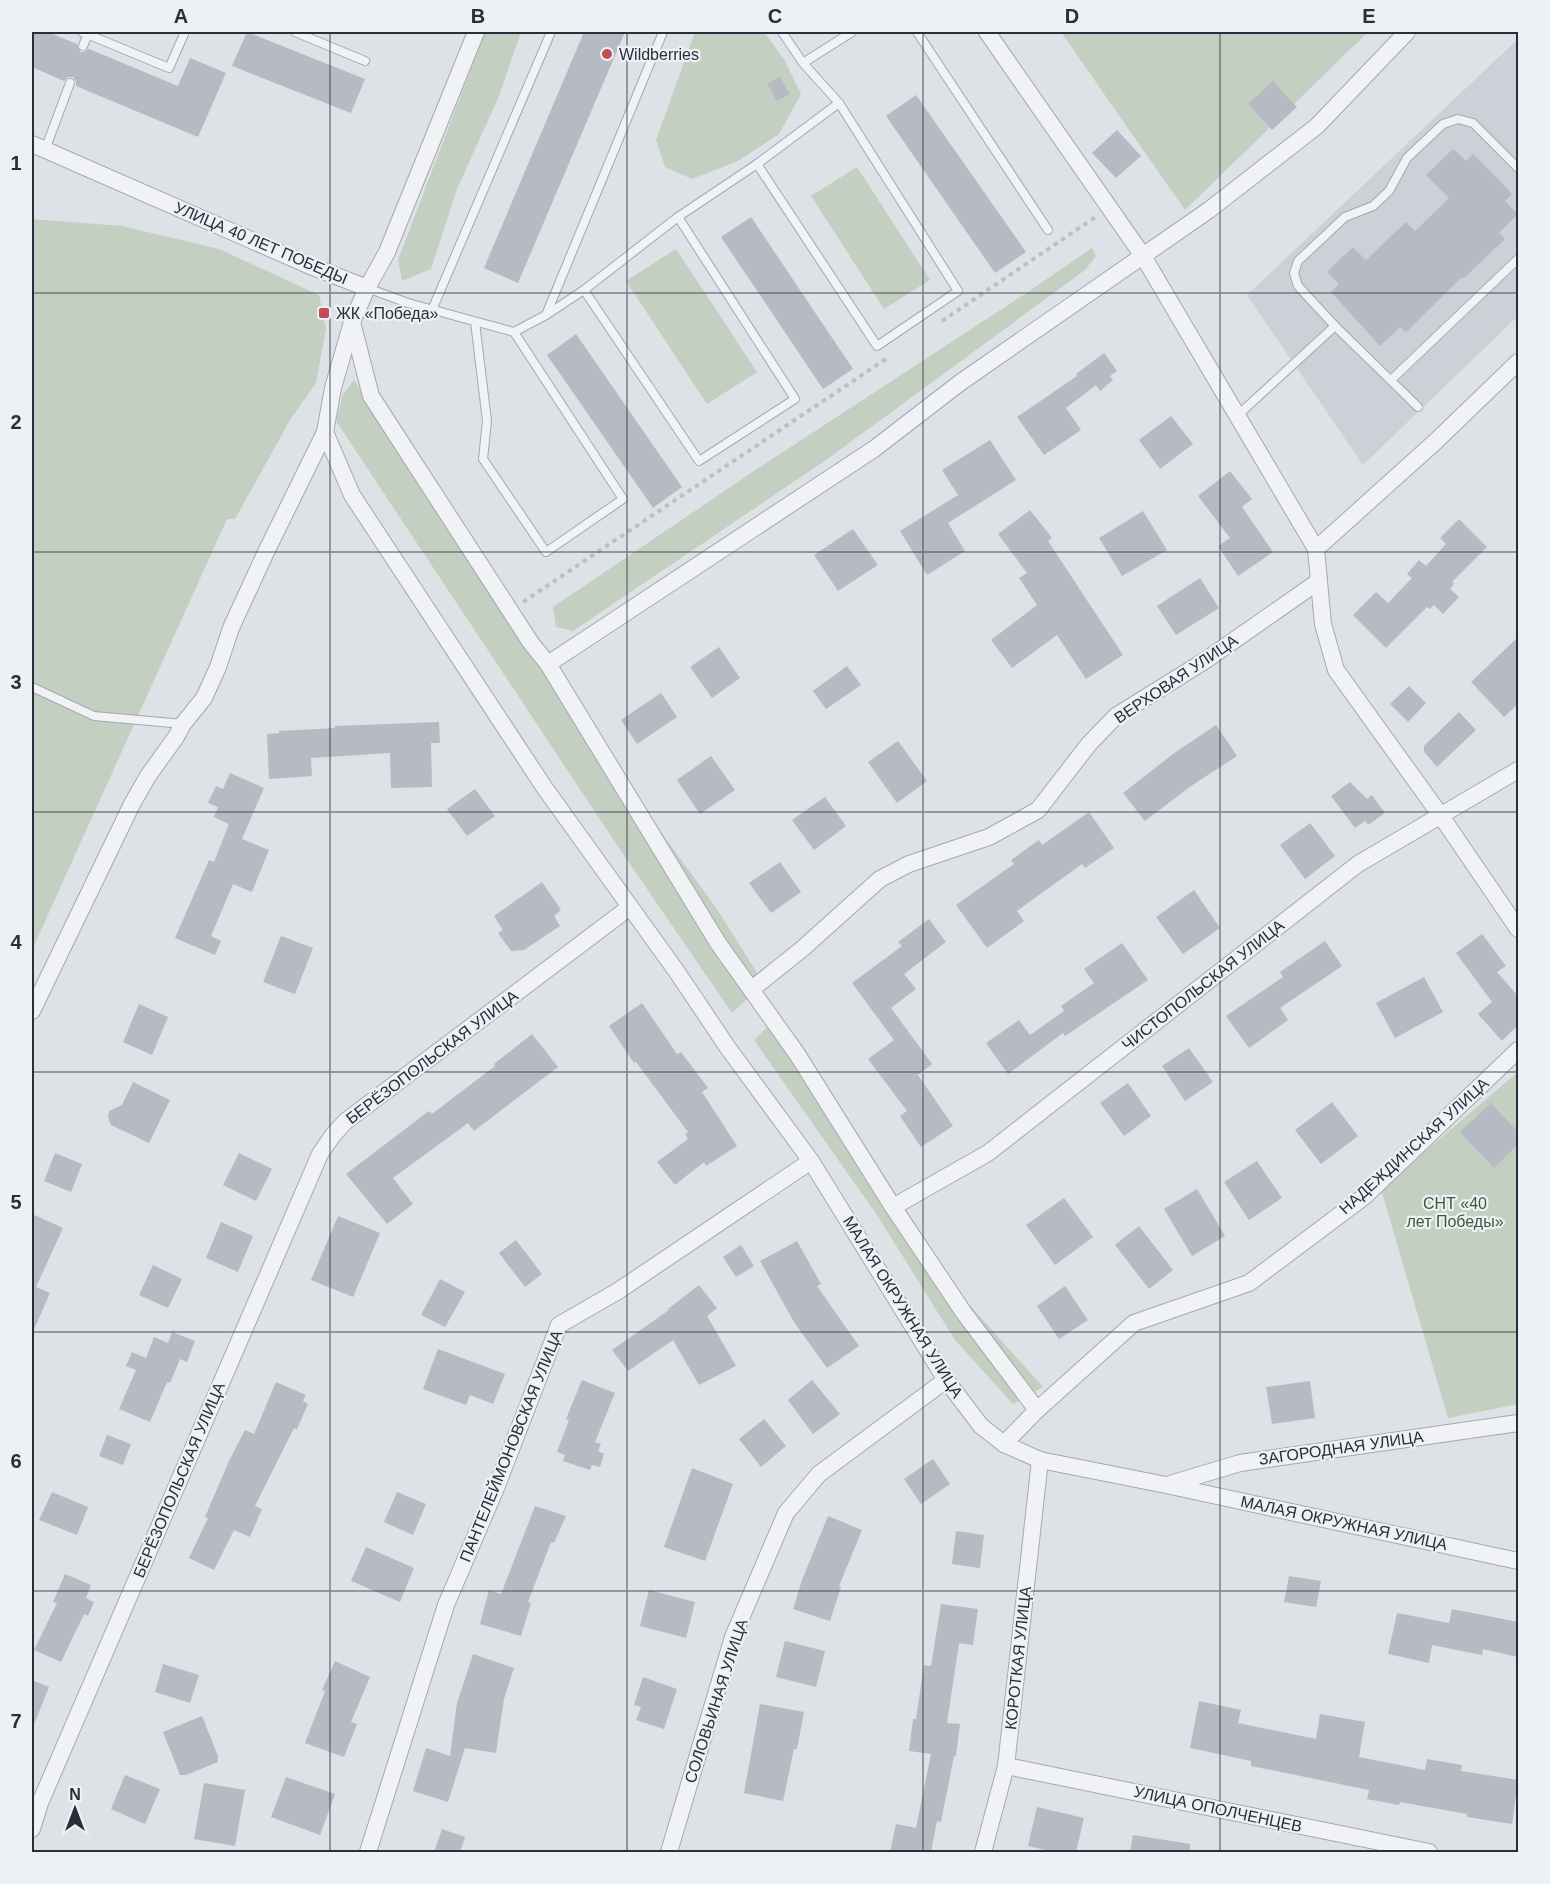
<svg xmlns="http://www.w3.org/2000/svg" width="1550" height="1884" font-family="Helvetica,sans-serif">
	<rect width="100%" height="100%" fill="#dee1e6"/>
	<polygon fill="#ccd0d7" points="1518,39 1518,316 1363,465 1247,295"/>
	<g fill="#c3cfc0">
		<polygon points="485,32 521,32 499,96 457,189 431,269 402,281 398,260"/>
		<polygon points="695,32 764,32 785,61 801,94 779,134 738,161 692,179 665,167 656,140"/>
		<polygon points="1061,32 1368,32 1185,210"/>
		<polygon points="857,167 930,280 884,309 811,196"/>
		<polygon points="32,219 122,226 219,249 319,295 326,328 316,383 290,420 235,519 227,519 32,950"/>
		<polygon points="1092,248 1096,256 1085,270 826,460 573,631 556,627 553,607 760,467 1028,292"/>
		<polygon points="676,249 757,372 707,404 626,281"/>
		<polygon points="354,380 538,663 717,909 764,984 732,1013 619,848 336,421 343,394"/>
		<polygon points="779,1016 802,1045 885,1177 964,1299 1043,1387 1013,1404 955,1340 877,1215 754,1040"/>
		<polygon points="1518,1072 1518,1404 1448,1418 1381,1189"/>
	</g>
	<g fill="#b6bac2">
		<polygon points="32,32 48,32 77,44 80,52 84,52 89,49 178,86 190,58 226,73 198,137 76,86 76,81 73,77 68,77 64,81 32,67"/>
		<polygon points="247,32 365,79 351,113 232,66"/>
		<polygon points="584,32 625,32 518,283 484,268"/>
		<polygon points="780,77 790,94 777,101 767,84"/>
		<polygon points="1273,81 1297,107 1272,130 1248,104"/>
		<polygon points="916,95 1026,252 995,273 886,116"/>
		<polygon points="1117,130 1141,156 1116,178 1092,153"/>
		<polygon points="1453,149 1466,161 1473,154 1499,180 1512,194 1505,201 1518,214 1499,233 1505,239 1463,279 1462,277 1406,332 1400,327 1380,346 1331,292 1339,284 1327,272 1353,247 1366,260 1406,222 1415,231 1449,198 1426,175"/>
		<polygon points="751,217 853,369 823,389 721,237"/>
		<polygon points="576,334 682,487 653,508 547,355"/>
		<polygon points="1104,353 1117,371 1110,376 1113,380 1100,391 1096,385 1066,408 1081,430 1044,455 1017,417 1077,376 1076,374"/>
		<polygon points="1171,416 1193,444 1160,469 1139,440"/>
		<polygon points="990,440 1016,480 948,523 965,551 927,575 900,531 958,495 942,470"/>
		<polygon points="1230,471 1252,499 1242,507 1273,552 1238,576 1218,546 1230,538 1198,496"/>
		<polygon points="1030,510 1052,538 1048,541 1123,655 1086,679 1057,635 1012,668 991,640 1037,605 1019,578 1027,573 998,534"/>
		<polygon points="1143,511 1167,550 1122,576 1099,538"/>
		<polygon points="1459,519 1487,547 1452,582 1454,584 1450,589 1459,597 1443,614 1434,605 1430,609 1427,607 1386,648 1353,615 1376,592 1388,603 1412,578 1407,574 1419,560 1426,566 1446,544 1440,538"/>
		<polygon points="853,529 878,565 838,591 814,555"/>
		<polygon points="1200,578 1219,608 1176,635 1157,606"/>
		<polygon points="1518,637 1518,704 1504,717 1471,682"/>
		<polygon points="719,647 740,678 712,698 690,667"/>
		<polygon points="847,666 861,685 826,709 813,691"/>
		<polygon points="1409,686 1426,703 1408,722 1390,704"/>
		<polygon points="661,693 677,717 637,744 621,720"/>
		<polygon points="1459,712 1476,730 1437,767 1424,752 1424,746"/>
		<polygon points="439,722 440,743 431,743 432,787 391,788 390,753 311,758 312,776 269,779 267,734 279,733 279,731 335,728 335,726"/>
		<polygon points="1216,725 1237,756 1191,786 1145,821 1123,793 1173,754"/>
		<polygon points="898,741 927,781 897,803 868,762"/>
		<polygon points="711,756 735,790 700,814 677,780"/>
		<polygon points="230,773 264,788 242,839 269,850 252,892 233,884 211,936 221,941 215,955 175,938 209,860 214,862 229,824 214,817 218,807 208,803 216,786 223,789"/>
		<polygon points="1350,782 1367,799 1372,795 1385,813 1368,825 1365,821 1355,828 1331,796"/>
		<polygon points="475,789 495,816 467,836 447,809"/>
		<polygon points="825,797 846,826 814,850 792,820"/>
		<polygon points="1089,812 1114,848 1085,868 1082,864 1017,911 1024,921 987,948 956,905 1014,864 1011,860 1039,840 1042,845"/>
		<polygon points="1310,823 1335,856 1305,879 1280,845"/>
		<polygon points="780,862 801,892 771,913 749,883"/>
		<polygon points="542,882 561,910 554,916 560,926 524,950 511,951 498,933 503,930 494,916"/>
		<polygon points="1194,890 1220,928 1183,954 1156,917"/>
		<polygon points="929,919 946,942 904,974 916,989 891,1008 932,1064 918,1075 953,1126 921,1147 900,1116 907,1111 868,1059 894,1040 852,983 902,946 898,942"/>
		<polygon points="1482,934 1506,966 1497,972 1518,996 1518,1025 1502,1041 1478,1014 1492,1002 1456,953"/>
		<polygon points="281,936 313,948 295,994 263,982"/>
		<polygon points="1325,941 1342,966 1280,1008 1288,1020 1249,1048 1226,1016 1283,977 1280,972"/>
		<polygon points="1122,943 1148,980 1065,1036 1063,1033 1008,1074 986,1043 1019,1020 1030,1035 1064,1011 1061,1006 1094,983 1084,969"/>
		<polygon points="1424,977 1443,1012 1395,1038 1376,1003"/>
		<polygon points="642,1003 677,1054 681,1052 708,1088 702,1092 737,1146 706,1166 704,1162 675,1185 657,1162 688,1139 685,1134 688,1132 636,1062 634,1063 609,1026"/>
		<polygon points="139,1004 168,1017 152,1055 123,1042"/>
		<polygon points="532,1034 558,1067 474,1131 468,1123 393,1178 413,1204 387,1224 346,1174 429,1111 432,1114 495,1066 494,1064"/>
		<polygon points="1189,1048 1213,1082 1185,1101 1162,1066"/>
		<polygon points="133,1082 170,1100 149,1143 111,1125 108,1117 109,1111 122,1105"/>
		<polygon points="1128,1083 1151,1116 1124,1136 1100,1103"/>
		<polygon points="1332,1102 1358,1136 1321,1164 1295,1130"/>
		<polygon points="1491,1103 1518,1132 1518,1144 1494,1168 1460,1132"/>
		<polygon points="55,1153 82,1164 71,1192 44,1181"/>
		<polygon points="239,1153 272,1169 256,1201 223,1185"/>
		<polygon points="1257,1161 1282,1198 1249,1220 1224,1182"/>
		<polygon points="1197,1189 1225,1236 1192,1256 1164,1209"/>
		<polygon points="1064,1198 1093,1237 1055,1265 1026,1225"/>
		<polygon points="32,1214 63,1228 36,1287 50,1293 32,1334"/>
		<polygon points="338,1216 380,1233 353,1297 311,1280"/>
		<polygon points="221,1222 253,1236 238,1272 206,1258"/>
		<polygon points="1139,1226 1173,1270 1149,1289 1115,1245"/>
		<polygon points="516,1240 542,1274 525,1287 499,1253"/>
		<polygon points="797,1241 821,1284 817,1286 859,1346 827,1368 794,1322 760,1261"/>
		<polygon points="741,1245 754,1266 736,1277 723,1257"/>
		<polygon points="153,1265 182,1279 168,1308 139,1295"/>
		<polygon points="440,1279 465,1292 445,1327 421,1315"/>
		<polygon points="699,1285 717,1308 707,1316 736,1366 699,1385 673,1340 628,1371 612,1350 669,1310 668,1309"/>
		<polygon points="1065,1286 1088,1320 1059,1339 1037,1306"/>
		<polygon points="172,1332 195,1341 187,1362 180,1359 170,1383 167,1382 150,1422 119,1409 136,1370 126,1366 132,1352 146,1358 154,1337 168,1343"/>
		<polygon points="438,1349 505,1374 493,1404 470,1395 466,1405 423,1389"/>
		<polygon points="582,1380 615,1393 595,1442 601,1444 598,1451 604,1454 600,1467 592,1465 590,1470 563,1461 565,1455 557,1452 569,1420 566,1419"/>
		<polygon points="812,1380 840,1414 813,1434 788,1400"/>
		<polygon points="1310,1381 1315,1418 1272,1424 1266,1387"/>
		<polygon points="276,1382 306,1395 303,1401 308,1404 297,1429 294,1428 255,1506 262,1509 250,1537 234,1530 214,1570 189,1558 208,1518 205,1517 229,1461 245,1430 254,1434"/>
		<polygon points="764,1419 786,1446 761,1467 739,1439"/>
		<polygon points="107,1435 131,1444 123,1465 99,1456"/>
		<polygon points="933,1459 950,1484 921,1504 904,1479"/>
		<polygon points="692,1468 733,1484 705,1561 664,1547"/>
		<polygon points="52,1492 88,1507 77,1535 39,1520"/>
		<polygon points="397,1492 426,1504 413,1535 384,1522"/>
		<polygon points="535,1506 566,1516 554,1543 551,1542 528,1602 531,1603 521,1636 480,1624 489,1590 501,1594"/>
		<polygon points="828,1516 862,1530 839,1586 841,1587 830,1621 793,1609 802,1580"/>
		<polygon points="956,1531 984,1535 980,1568 952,1564"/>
		<polygon points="366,1547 414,1568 400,1602 351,1581"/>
		<polygon points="65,1574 91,1585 86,1598 94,1602 88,1616 84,1614 61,1662 34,1650 57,1603 53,1602"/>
		<polygon points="1289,1576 1321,1581 1316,1607 1284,1602"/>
		<polygon points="649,1590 695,1602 686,1638 640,1626"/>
		<polygon points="941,1604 978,1609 973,1645 959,1643 947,1723 960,1724 956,1756 954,1756 941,1822 937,1821 931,1852 890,1852 896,1824 916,1828 931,1754 909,1751 913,1719 916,1719 924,1665 931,1666"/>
		<polygon points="1452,1609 1518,1622 1518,1657 1483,1649 1482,1655 1432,1645 1429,1663 1388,1654 1397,1613 1449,1623"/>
		<polygon points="785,1641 825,1651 816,1687 776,1677"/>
		<polygon points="473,1654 514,1668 504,1699 496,1753 465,1748 448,1802 413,1791 426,1748 450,1756 457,1703"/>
		<polygon points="335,1661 370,1677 351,1722 357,1724 344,1757 305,1743 325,1691 322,1690"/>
		<polygon points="163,1664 199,1675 190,1703 155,1692"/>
		<polygon points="643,1677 677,1689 664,1729 636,1720 641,1707 634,1705"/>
		<polygon points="32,1680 49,1687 32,1729"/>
		<polygon points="1199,1701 1241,1710 1238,1723 1316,1739 1320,1714 1365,1722 1359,1757 1425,1770 1427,1759 1462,1765 1461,1771 1518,1780 1512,1824 1467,1817 1467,1814 1400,1802 1399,1805 1367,1799 1369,1790 1251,1766 1251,1761 1190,1748"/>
		<polygon points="760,1704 804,1712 797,1749 794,1749 783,1801 744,1793"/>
		<polygon points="202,1716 218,1756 218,1762 186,1775 180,1775 163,1732"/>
		<polygon points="125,1775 160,1789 145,1824 111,1809"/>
		<polygon points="286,1777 335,1794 320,1835 271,1817"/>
		<polygon points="204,1783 245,1790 235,1846 194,1839"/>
		<polygon points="1037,1807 1084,1818 1076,1852 1054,1852 1028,1846"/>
		<polygon points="442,1829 465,1837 460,1852 434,1852"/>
		<polygon points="1133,1835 1190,1844 1190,1852 1130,1852"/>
	</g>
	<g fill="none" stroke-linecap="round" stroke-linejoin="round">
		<defs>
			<g id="service">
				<polyline points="82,32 169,68 185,32"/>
				<polyline points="295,32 365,61"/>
				<polyline points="917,32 1048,230"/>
				<polyline points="83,46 88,34"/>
				<polyline points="803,63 852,32"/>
				<polyline points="45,150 70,83"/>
				<polyline points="757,164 877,346 958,291 839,103 803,63 782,32"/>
				<polyline points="367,288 408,303 514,332 546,315 584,290 678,217 757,164 839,103"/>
				<polyline points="584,290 699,461 795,399 678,217"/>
				<polyline points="432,310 551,32"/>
				<polyline points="546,315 663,32"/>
				<polyline points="475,322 487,421 483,459 546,552 623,499 514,332"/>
				<polyline points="1391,380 1518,259"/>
				<polyline points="1418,407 1335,326 1298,286 1294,273 1298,261 1345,217 1373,206 1389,191 1407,158 1443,124 1458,119 1473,123 1518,168"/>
				<polyline points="1237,416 1335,326"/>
				<polyline points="32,687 94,716 183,724"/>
			</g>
			<g id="minor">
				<polyline points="987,32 1143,256 1316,549 1323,624 1336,670 1441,816 1518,929"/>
				<polyline points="32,144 308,265 367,288"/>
				<polyline points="352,322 371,396 531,643 548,664 718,943 797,1054 893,1207 964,1313 1037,1410"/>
				<polyline points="325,432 352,495 544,787 677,972 728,1048 811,1161 946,1380 981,1426 1004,1444 1040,1460 1166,1485 1518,1561"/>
				<polyline points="1316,549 1435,442 1518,362"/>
				<polyline points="548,664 874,449 961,382 1209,210 1317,126 1407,32"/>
				<polyline points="752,989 802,949 880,879 909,864 989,837 1038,810 1089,744 1116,716 1206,660 1319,581"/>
				<polyline points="32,1011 132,804 148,776 176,737 183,724 204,698 218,667 231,628 266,552 325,432 333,388 352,322 367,288 387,252 476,32"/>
				<polyline points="893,1207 988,1153 1358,864 1518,770"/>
				<polyline points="1004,1444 1037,1410 1134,1323 1249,1283 1365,1196 1518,1050"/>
				<polyline points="1170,1484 1240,1463 1518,1423"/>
				<polyline points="1006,1766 1429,1852"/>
				<polyline points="32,1829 40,1803 90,1687 320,1154 333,1135 346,1121 630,907"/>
				<polyline points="368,1852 446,1605 496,1488 559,1325 618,1291 811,1161"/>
				<polyline points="669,1852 733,1637 786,1513 819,1474 946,1380"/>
				<polyline points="983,1852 1006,1766 1040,1460"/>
			</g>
		</defs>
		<use href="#service" stroke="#a4a8af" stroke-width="10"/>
		<use href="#minor" stroke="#a4a8af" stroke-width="18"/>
		<g stroke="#bcbfc5" stroke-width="4" stroke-dasharray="4.5 4.5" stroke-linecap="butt">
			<polyline points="942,321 1097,216"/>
			<polyline points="523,602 886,359"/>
		</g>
		<use href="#service" stroke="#f0f2f5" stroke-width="8"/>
		<use href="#minor" stroke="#f0f2f5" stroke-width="16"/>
	</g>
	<path fill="none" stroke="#282f3b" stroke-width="1.5" stroke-opacity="0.55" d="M330,32v1820M627,32v1820M923,32v1820M1220,32v1820M32,293h1486M32,552h1486M32,812h1486M32,1072h1486M32,1332h1486M32,1591h1486"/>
	<g fill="#c24c5a" stroke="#edf0f4" stroke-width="2">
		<circle cx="607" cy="54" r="6"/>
		<rect x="318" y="307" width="12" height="12" rx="3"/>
	</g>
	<g text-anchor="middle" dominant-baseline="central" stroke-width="4.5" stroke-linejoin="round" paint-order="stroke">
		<g font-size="16" fill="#282f3b" stroke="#edf0f4" text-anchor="start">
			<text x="619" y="54">Wildberries</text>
			<text x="336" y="313">ЖК «Победа»</text>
		</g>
		<g font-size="16" fill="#282f3b" stroke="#edf0f4">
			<text transform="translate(261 243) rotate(23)">УЛИЦА 40 ЛЕТ ПОБЕДЫ</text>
			<text transform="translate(1176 679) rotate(-34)">ВЕРХОВАЯ УЛИЦА</text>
			<text transform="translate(1203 985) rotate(-38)">ЧИСТОПОЛЬСКАЯ УЛИЦА</text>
			<text transform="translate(432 1057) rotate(-37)">БЕРЁЗОПОЛЬСКАЯ УЛИЦА</text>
			<text transform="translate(1414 1146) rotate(-42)">НАДЕЖДИНСКАЯ УЛИЦА</text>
			<text transform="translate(903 1307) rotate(58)">МАЛАЯ ОКРУЖНАЯ УЛИЦА</text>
			<text transform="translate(511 1446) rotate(-68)">ПАНТЕЛЕЙМОНОВСКАЯ УЛИЦА</text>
			<text transform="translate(1341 1448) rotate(-8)">ЗАГОРОДНАЯ УЛИЦА</text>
			<text transform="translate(179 1480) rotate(-67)">БЕРЁЗОПОЛЬСКАЯ УЛИЦА</text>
			<text transform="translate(1344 1523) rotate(12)">МАЛАЯ ОКРУЖНАЯ УЛИЦА</text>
			<text transform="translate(1018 1658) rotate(-84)">КОРОТКАЯ УЛИЦА</text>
			<text transform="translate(716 1701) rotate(-72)">СОЛОВЬИНАЯ УЛИЦА</text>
			<text transform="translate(1218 1809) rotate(12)">УЛИЦА ОПОЛЧЕНЦЕВ</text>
		</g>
		<g font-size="16" fill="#3c5637" stroke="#edf0f4">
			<text x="1455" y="1203">СНТ «40<tspan x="1455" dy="18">лет Победы»</tspan></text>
		</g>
	</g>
	<rect width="1550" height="1884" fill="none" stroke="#edf0f4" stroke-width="66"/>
	<g transform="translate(75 1809)" stroke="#edf0f4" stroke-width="4.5" paint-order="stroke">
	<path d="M0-4.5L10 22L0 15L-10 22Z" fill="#282f3b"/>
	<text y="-9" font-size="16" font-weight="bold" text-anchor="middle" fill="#282f3b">N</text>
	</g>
	<rect x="33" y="33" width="1484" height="1818" fill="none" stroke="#282f3b" stroke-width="2"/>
	<g font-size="20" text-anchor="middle" font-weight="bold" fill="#282f3b">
		<text x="181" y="23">A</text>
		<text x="478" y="23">B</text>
		<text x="775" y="23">C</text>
		<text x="1072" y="23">D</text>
		<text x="1369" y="23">E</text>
		<text x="16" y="170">1</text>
		<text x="16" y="429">2</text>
		<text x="16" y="689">3</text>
		<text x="16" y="949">4</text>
		<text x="16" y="1209">5</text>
		<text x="16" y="1468">6</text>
		<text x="16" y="1728">7</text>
	</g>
</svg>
